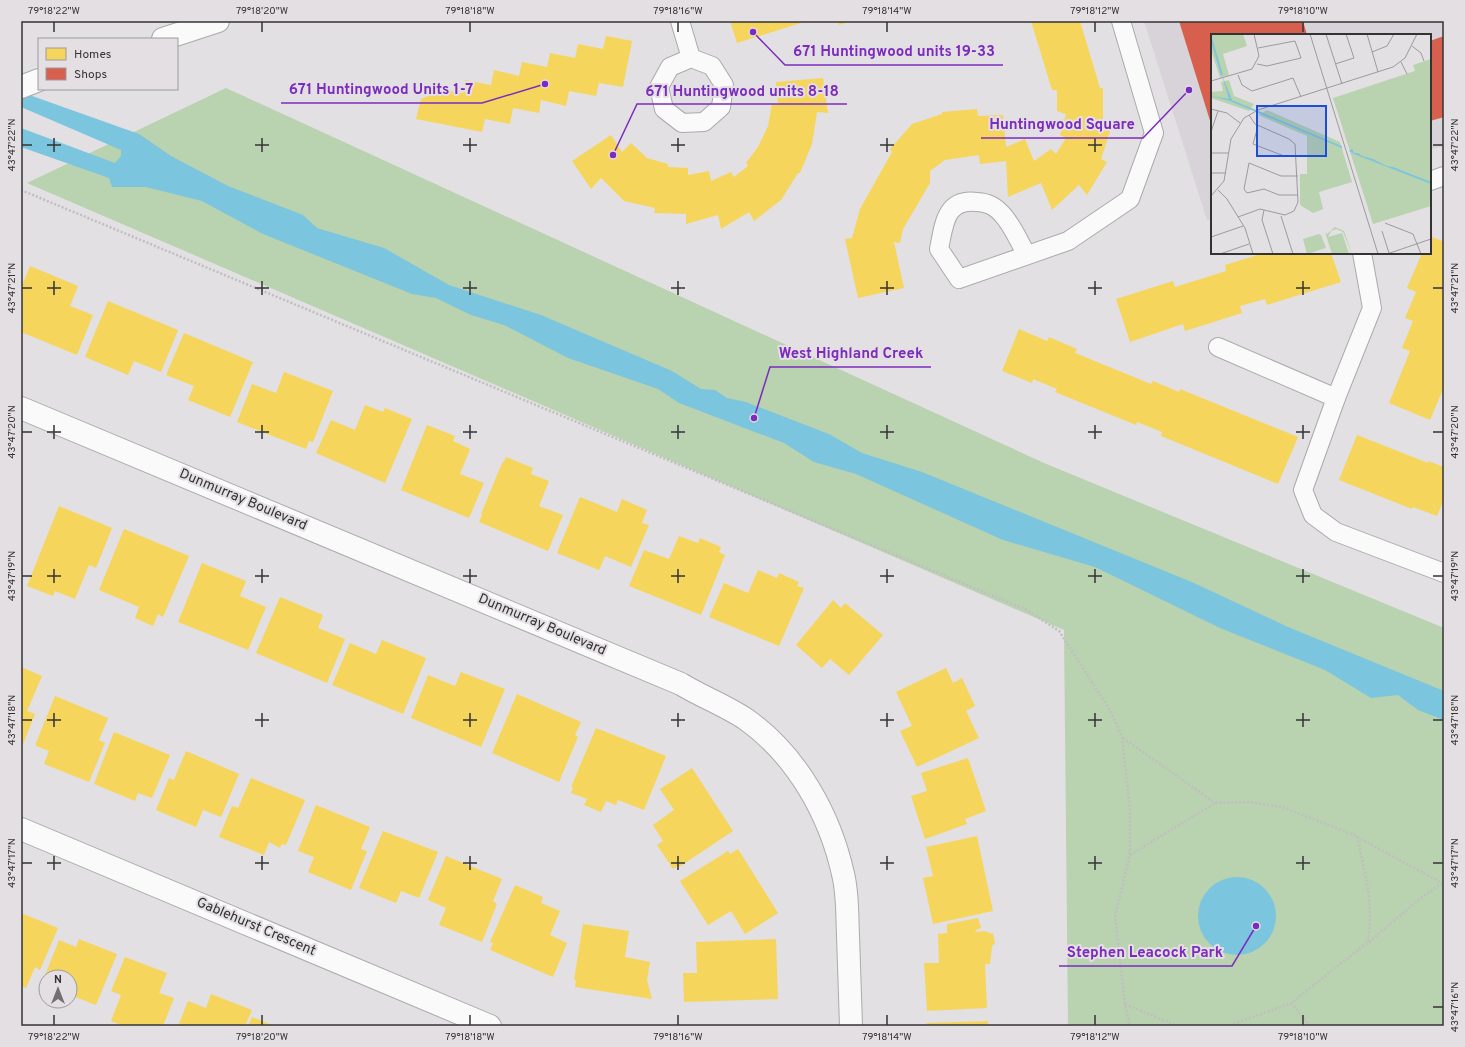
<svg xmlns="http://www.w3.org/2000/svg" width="1465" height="1047" font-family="Overpass,sans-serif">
	<rect width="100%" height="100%" fill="#e2e0e2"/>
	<polygon fill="#d8d2d9" points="1144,21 1444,21 1444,146 1430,150 1430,35 1212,35 1212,219 1207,220"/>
	<polygon fill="#b9d2af" points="226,88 1044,463 1444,628 1444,1026 1068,1026 1064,630 27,183"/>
	<g fill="#7cc5de">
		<polygon points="21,92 139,134 171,156 228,186 303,215 317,228 384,248 449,285 541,315 672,371 701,389 715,390 727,398 746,402 829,434 862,453 922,472 1194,583 1288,627 1444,691 1444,720 1418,710 1398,695 1371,698 1325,670 1220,628 1095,567 1003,540 856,474 814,462 784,443 679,403 658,389 568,358 504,325 471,315 436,298 412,294 263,234 202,201 146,187 112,187 109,178 21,147 21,128 115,163 121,156 121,150 21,107"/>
		<circle cx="1237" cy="916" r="39"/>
	</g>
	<g fill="#f6d55c">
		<polygon points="730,21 807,21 737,43"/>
		<polygon points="838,21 852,21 839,25"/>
		<polygon points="1031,21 1080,21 1100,88 1103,88 1103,122 1112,125 1101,159 1107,162 1087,195 1079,185 1052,210 1041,183 1008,197 1006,161 980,164 979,155 945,160 930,171 930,183 903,229 900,243 894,242 904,288 858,298 845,239 852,238 860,209 892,152 890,149 912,124 942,114 942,112 977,109 978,116 1003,115 1006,147 1025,139 1034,161 1051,149 1056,154 1066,138 1060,135 1066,114 1057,111 1057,90 1052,90"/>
		<polygon points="606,36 632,41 623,87 599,83 596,96 569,91 566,106 541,100 539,113 513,108 510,124 485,119 482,132 416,119 421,99 443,90 463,93 465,80 491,85 494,70 519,76 522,62 547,67 550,53 575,58 578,44 603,49"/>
		<polygon points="823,78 828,113 817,112 812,144 800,173 798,173 781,200 754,221 749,212 721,229 718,215 686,224 686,214 654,213 655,208 624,201 601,178 591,189 572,161 611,135 622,152 631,143 647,158 668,164 668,167 688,168 688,175 709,171 711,181 731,172 734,177 748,166 746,163 758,147 768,126 772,103 778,104 776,82"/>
		<polygon points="1430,236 1444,242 1444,387 1430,420 1389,403 1410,351 1402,348 1413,321 1405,318 1416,292 1407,288 1422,253 1430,253"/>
		<polygon points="1264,253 1331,253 1341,282 1267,305 1265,299 1240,306 1242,313 1185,331 1183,324 1130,342 1116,299 1173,281 1175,287 1226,271 1225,265"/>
		<polygon points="30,266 78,286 70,306 93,315 77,355 21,332 21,288"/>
		<polygon points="108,301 178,330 161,372 134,361 128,375 85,357"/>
		<polygon points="1019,329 1047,341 1049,337 1077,349 1075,353 1151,384 1153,381 1179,392 1180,389 1298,437 1278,484 1161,436 1162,432 1137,422 1136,425 1055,392 1057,389 1033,379 1032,383 1002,371"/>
		<polygon points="184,333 253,362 230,417 188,400 194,386 166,375"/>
		<polygon points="284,372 333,391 313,442 309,441 306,449 237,422 252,384 276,393"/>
		<polygon points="365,405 383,412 385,408 412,419 385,483 316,453 331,420 355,430"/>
		<polygon points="427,425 455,436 453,441 470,449 460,474 484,483 469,518 401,490"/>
		<polygon points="1357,435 1428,463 1428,461 1444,467 1444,499 1437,516 1413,507 1412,509 1339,480"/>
		<polygon points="506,457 533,468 531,474 549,481 539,506 563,515 548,551 479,522 482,515 481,514 502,463 503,463"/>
		<polygon points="580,497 617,512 622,499 647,510 642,523 649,525 631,567 605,556 599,570 557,553"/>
		<polygon points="59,506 112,528 96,568 89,565 75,599 55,591 53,596 27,586"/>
		<polygon points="124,529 189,556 163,617 158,614 153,626 135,618 139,607 99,590"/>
		<polygon points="679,536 698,543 700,538 721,547 719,552 725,555 701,615 629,586 644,550 669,559"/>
		<polygon points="202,563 246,581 240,596 266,607 248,650 178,622"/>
		<polygon points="758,570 777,578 779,573 799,582 797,586 804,588 779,646 709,617 724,583 748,593"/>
		<polygon points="280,597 323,615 318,628 345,639 327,683 256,653"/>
		<polygon points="833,600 841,608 845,603 883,635 849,675 830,659 822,668 796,645"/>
		<polygon points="382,640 426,658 403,714 332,685 350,643 376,654"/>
		<polygon points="21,667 42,676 27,711 35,714 21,749"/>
		<polygon points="946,668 953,683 962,678 975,706 966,711 979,738 917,767 900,731 912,726 896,692"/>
		<polygon points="461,672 505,689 481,747 411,718 428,675 455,686"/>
		<polygon points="517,694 581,722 575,735 578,737 559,782 492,753"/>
		<polygon points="55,696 108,718 99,740 105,743 89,782 44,764 49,751 36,746 36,743"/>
		<polygon points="596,728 666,756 644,810 618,800 616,805 606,801 601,812 584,805 587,799 571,793 573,788 571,787"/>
		<polygon points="114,732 170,755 152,798 138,793 135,801 94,784"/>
		<polygon points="186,751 239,774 221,817 203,810 196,827 156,810 169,778 174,780"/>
		<polygon points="968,758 986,811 965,819 967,824 925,839 911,796 927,791 921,773"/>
		<polygon points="692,768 733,831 679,867 678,866 673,869 657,845 663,841 653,825 674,810 660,789"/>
		<polygon points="251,778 305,800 286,845 282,844 280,848 269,842 264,855 219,837 232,806 238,808"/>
		<polygon points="316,805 370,827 361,849 367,851 351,890 308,872 314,857 298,851"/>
		<polygon points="383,831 438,852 419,898 401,891 396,903 359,888"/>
		<polygon points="977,836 993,911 933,924 923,878 933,876 926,847"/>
		<polygon points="738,849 778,913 745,934 731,911 708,925 680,881 728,851 730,854"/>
		<polygon points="446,856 502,879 493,901 497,904 482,942 439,925 446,908 428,900"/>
		<polygon points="515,885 543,897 541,903 560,911 550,935 567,943 553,977 490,950 493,943 490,942"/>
		<polygon points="21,913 58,928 40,970 35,967 26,988 21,986"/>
		<polygon points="978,918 981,928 976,930 975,932 984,931 993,934 995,943 992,946 990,964 985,964 987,1008 927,1011 924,963 939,963 938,934 947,933 947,924"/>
		<polygon points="583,924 629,931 625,957 650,962 647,980 652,999 575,987 576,980 574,980"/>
		<polygon points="79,939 117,954 96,1005 70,995 70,977 46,977 46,985 42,983 59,940 76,947"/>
		<polygon points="776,939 778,999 684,1002 683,973 697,973 696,942"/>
		<polygon points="125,957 167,973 159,993 174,998 163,1026 123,1026 111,1021 121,995 111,991"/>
		<polygon points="211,994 252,1010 245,1026 178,1026 188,1001 206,1008"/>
		<polygon points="252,1017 274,1026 248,1026"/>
		<polygon points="988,1021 988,1026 926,1026 926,1023"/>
	</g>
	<g fill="#d6604d">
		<polygon points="1179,21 1303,21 1307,35 1212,35 1212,127"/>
		<polygon points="1444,36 1444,117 1430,121 1430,41"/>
	</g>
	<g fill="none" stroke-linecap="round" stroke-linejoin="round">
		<defs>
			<g id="service">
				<polyline points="680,21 691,58"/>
				<polygon points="691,58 712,66 724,85 721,107 704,122 682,123 664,109 659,87 670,67"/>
				<polyline points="1430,181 1444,176"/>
				<polyline points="1362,253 1372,308 1336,398 1303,490 1313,515 1336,532 1444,573"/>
				<path d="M1027,255c-8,-13 -15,-31 -26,-42 -8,-8 -13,-10 -24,-11 -32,-4 -33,23 -38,47l20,30 109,-38 62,-42 24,-66 -33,-112"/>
				<polyline points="1218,347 1336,398"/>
			</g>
			<g id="minor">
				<path d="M21,408l660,276c21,13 46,22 66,36 50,36 83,95 96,154 5,20 4,41 5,61 1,30 2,61 3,91"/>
				<polyline points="21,829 490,1026"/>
			</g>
			<g id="tertiary">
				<polyline points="163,39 218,21"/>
				<polyline points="21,87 39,80"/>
			</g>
		</defs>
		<use href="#service" stroke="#abaaab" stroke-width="20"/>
		<use href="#minor" stroke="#abaaab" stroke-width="24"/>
		<use href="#tertiary" stroke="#abaaab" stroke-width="24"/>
		<g stroke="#c0bfc0" stroke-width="2.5" stroke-dasharray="2 2" stroke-linecap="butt">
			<polyline points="21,190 1027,610 1059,631 1110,710 1122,737 1130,810 1130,855 1115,916 1125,1004 1130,1026"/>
			<polyline points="1123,738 1215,803"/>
			<polyline points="1357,837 1442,883"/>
			<path d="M1130,855l85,-52 34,-1 33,5 75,29c8,39 17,66 11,106l-77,61 -63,23"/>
			<polyline points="1369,942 1422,897 1444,882"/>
			<polyline points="1291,1003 1310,1026"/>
			<polyline points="1125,1004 1177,1026"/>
		</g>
		<use href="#service" stroke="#fbfafb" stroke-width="18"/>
		<use href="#minor" stroke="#fbfafb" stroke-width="22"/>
		<use href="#tertiary" stroke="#fbfafb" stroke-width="22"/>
	</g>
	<path fill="none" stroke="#343334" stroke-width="1.5" d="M54,22v10M262,22v10M470,22v10M678,22v10M887,22v10M1095,22v10M1303,22v10M54,138v14M262,138v14M470,138v14M678,138v14M887,138v14M1095,138v14M22,145h10M47,145h14M255,145h14M463,145h14M671,145h14M880,145h14M1088,145h14M1433,145h10M54,281v14M262,281v14M470,281v14M678,281v14M887,281v14M1095,281v14M1303,281v14M22,288h10M47,288h14M255,288h14M463,288h14M671,288h14M880,288h14M1088,288h14M1296,288h14M1433,288h10M54,425v14M262,425v14M470,425v14M678,425v14M887,425v14M1095,425v14M1303,425v14M22,432h10M47,432h14M255,432h14M463,432h14M671,432h14M880,432h14M1088,432h14M1296,432h14M1433,432h10M54,569v14M262,569v14M470,569v14M678,569v14M887,569v14M1095,569v14M1303,569v14M22,576h10M47,576h14M255,576h14M463,576h14M671,576h14M880,576h14M1088,576h14M1296,576h14M1433,576h10M54,713v14M262,713v14M470,713v14M678,713v14M887,713v14M1095,713v14M1303,713v14M22,720h10M47,720h14M255,720h14M463,720h14M671,720h14M880,720h14M1088,720h14M1296,720h14M1433,720h10M54,856v14M262,856v14M470,856v14M678,856v14M887,856v14M1095,856v14M1303,856v14M22,863h10M47,863h14M255,863h14M463,863h14M671,863h14M880,863h14M1088,863h14M1296,863h14M1433,863h10M1433,1007h10M54,1015v10M262,1015v10M470,1015v10M678,1015v10M887,1015v10M1095,1015v10M1303,1015v10"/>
	<g text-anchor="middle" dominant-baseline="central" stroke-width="4" stroke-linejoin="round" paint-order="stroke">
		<g font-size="14" fill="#343334" stroke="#e3dfe3">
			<text transform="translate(243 500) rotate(23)">Dunmurray Boulevard</text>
			<text transform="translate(542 625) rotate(23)">Dunmurray Boulevard</text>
			<text transform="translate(256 927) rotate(23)">Gablehurst Crescent</text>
		</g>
	</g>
	<g transform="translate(1211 34)">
		<rect width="220" height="220" fill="#e2e0e2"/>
		<path d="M0,0h32l4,12 -24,8 6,21 -9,3 -9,-28zM220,25v147l-58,18 -40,-126 82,-27 -2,-6zM18,46l5,16 20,8 -5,7 -38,-13v-6l12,-1 -2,-9zM56,76l73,32 12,40 -33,10 4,17 -10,4 -13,-8v-31h7v-38l-49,-21zM124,193l9,4 8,23 -9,-22 -7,-3 -5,2 -3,6 14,-4 7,21h-17l-7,-22 2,2zM108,200l2,1 5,13 -19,6 -4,-15z" fill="#b9d2af"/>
		<path d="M11,41l10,25 107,45 3,1v2l-112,-47 -19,-5 18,3zM141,115l2,4h4l4,3 11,3 14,7 6,1 38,15v2l-77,-30 -5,-3z" fill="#7cc5de"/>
		<path fill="none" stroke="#7cc5de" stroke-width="2" d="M0,4l11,37"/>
		<path fill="none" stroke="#9c9b9c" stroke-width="1" d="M99,0l68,220M115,0l16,50M156,0l11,38M201,12l9,7 3,8M161,18l15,-6 7,-12M190,28l6,12M46,30l10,2 34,-8 -6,-17 -37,7M124,30l19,-6 -8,-24M27,41l4,10 10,6 41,-13 8,19M0,47l41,-12 7,-13 -5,-22M0,75l16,4 13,10M47,92l-5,18 31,12h13M0,98l7,-21M0,119h17M0,139h15M87,142h-17l-32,-13 -5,26 3,4 17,-4 15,6h19M7,156l9,9 18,29 8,26M0,162l13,-15 7,-42 13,-21 14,-8 135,-43 12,-9 12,-24M53,176l-2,10 11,34M70,182l12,38M27,183l22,-8 25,6 9,-4 4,-9 -3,-58 -6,-5 -34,-15 -6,-9M174,189l28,11 8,20M171,197l7,22M0,203l32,-11M9,220l29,-10M176,220l44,-15"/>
		<path fill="#1d4ed8" fill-opacity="0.15" stroke="#1d4ed8" stroke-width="2" d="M46,72h69v50h-69z"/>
		<rect width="220" height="220" fill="none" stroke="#343334" stroke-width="2"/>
	</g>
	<path fill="none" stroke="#7b2cbf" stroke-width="1.5" d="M753 32L785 65H1003M545 84L482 103H281M613 155L637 104H847M1189 90L1143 138H981M754 418L770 367H931M1256 926L1232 966H1059"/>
	<g fill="#7b2cbf" stroke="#e3dfe3" stroke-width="1.5">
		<circle cx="753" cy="32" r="4"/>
		<circle cx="545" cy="84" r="4"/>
		<circle cx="613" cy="155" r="4"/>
		<circle cx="1189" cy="90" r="4"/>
		<circle cx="754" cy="418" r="4"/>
		<circle cx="1256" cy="926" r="4"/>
	</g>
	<g font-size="15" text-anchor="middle" font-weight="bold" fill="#7b2cbf" stroke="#e3dfe3" stroke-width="4" stroke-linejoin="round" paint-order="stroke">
		<text x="894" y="56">671 Huntingwood units 19-33</text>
		<text x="381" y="94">671 Huntingwood Units 1-7</text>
		<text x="742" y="96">671 Huntingwood units 8-18</text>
		<text x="1062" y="129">Huntingwood Square</text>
		<text x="851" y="358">West Highland Creek</text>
		<text x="1145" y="957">Stephen Leacock Park</text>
	</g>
	<rect width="1465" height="1047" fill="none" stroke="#e3dfe3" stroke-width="44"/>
	<rect x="38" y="38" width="140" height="52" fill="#e3dfe3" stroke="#9d9a9d"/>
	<rect x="46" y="48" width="20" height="12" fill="#f6d55c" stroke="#9d9a9d"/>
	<text x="74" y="58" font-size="12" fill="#343334">Homes</text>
	<rect x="46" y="68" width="20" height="12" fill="#d6604d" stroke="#9d9a9d"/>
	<text x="74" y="78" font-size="12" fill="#343334">Shops</text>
	<g transform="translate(58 989)"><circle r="19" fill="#e3dfe3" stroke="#9d9a9d"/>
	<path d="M0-3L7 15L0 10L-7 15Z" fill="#717071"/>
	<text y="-6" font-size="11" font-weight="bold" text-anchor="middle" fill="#343334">N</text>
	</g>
	<rect x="22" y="22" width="1421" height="1003" fill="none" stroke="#343334" stroke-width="1.5"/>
	<g font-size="10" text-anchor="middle" fill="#343334">
		<text x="54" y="14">79°18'22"W</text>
		<text x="262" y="14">79°18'20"W</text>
		<text x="470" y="14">79°18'18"W</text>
		<text x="678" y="14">79°18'16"W</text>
		<text x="887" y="14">79°18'14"W</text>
		<text x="1095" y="14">79°18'12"W</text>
		<text x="1303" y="14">79°18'10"W</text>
		<text transform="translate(11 145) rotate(-90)" y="4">43°47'22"N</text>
		<text transform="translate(1454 145) rotate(-90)" y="4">43°47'22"N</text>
		<text transform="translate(11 288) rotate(-90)" y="4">43°47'21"N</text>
		<text transform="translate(1454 288) rotate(-90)" y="4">43°47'21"N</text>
		<text transform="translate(11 432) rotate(-90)" y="4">43°47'20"N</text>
		<text transform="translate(1454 432) rotate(-90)" y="4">43°47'20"N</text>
		<text transform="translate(11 576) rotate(-90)" y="4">43°47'19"N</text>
		<text transform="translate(1454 576) rotate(-90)" y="4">43°47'19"N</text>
		<text transform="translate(11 720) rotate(-90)" y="4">43°47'18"N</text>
		<text transform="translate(1454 720) rotate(-90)" y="4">43°47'18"N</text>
		<text transform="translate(11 863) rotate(-90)" y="4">43°47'17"N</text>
		<text transform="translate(1454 863) rotate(-90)" y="4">43°47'17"N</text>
		<text transform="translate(1454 1007) rotate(-90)" y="4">43°47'16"N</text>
		<text x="54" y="1040">79°18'22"W</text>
		<text x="262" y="1040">79°18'20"W</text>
		<text x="470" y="1040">79°18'18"W</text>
		<text x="678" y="1040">79°18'16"W</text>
		<text x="887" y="1040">79°18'14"W</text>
		<text x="1095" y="1040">79°18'12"W</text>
		<text x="1303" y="1040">79°18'10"W</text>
	</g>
</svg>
